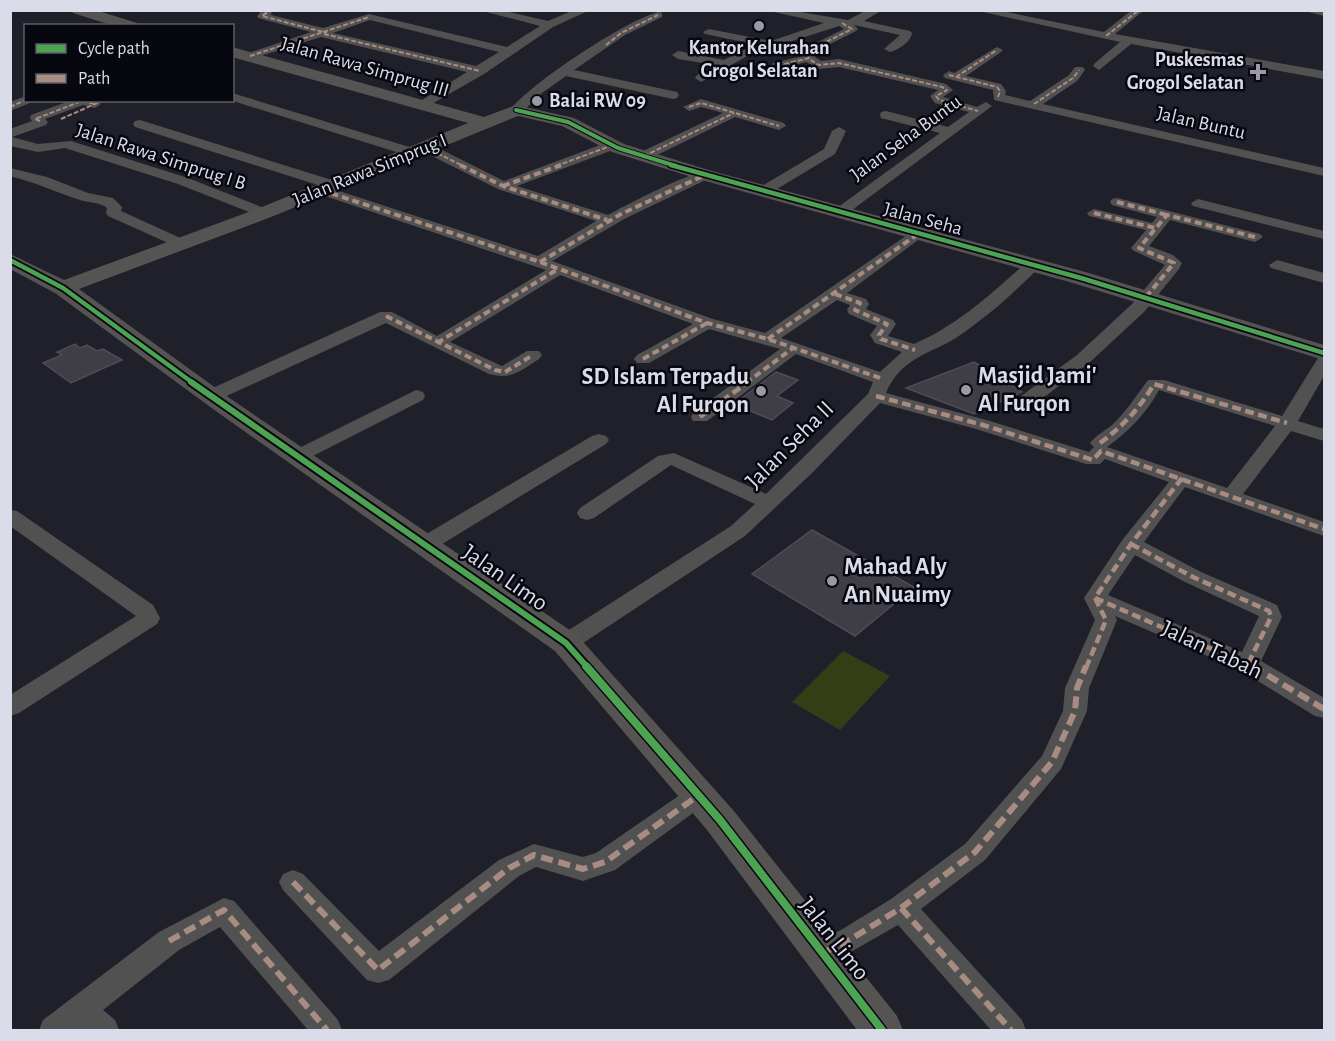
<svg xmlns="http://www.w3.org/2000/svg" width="1335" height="1041" font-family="'Alegreya Sans',sans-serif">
	<rect width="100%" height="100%" fill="#20202a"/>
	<polygon fill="#343d16" points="843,651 890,676 840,730 792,702"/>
	<g fill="#3f3d46" stroke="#4e4d56" stroke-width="1.5">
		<polygon points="75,344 80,348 87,345 97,351 103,349 122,360 71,383 43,363 62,355 57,352"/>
		<polygon points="974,362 1022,392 974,414 906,388"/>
		<polygon points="776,372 798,380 777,396 793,403 772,420 734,404"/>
		<polygon points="812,530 914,587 855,636 752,574"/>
	</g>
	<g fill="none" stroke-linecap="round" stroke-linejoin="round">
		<g fill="#525151" fill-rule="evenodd">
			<path d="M258,10h14l-1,5 52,13 46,-14 138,33 33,-21 -61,-16h21l48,11 26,-11h16l-37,17 -69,47 -61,35 -4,-1 -2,-3 2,-3 48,-30 -146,-35 -67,21h-8v-4l65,-22 -53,-14 -1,-2 3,-3zM370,20l129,32 -23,14 -143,-33z"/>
			<path d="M765,10h23l60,10 19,-10h15l-18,11 46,10 2,2c-1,9 -14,17 -22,19l-6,-3 16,-14 -46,-10 4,4 -2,2 -40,20 -1,6 6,4 18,-2 107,25 7,6 -10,7 34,10 9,-5 6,4 -148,110h-10l-2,-3 2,-3 106,-77 -59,-15 -1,-3 1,-3 5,-1 62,16 21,-15 -34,-9 -5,-7 8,-6 -99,-23 -20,2 -13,-7 -25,7 -15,9 -6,-4 13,-11 30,-7 -1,-3 6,-6 36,-18 -5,-3 -90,29 -48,27 -6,-4 2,-3 18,-10 -37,-6 -6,-4 6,-4 46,9 17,-9 17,-6 -53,-11 -2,-2 6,-3 62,12 53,-18z"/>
			<polygon points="974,10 997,10 1104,32 1132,10 1144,10 1115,34 1324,71 1324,79 1131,44 1099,70 1093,66 1095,63 1120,42"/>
			<polygon points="1301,10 1324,10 1324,16"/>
			<path d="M658,12l4,1v4l-37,18 -51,35 103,22 2,3 -2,3 -4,1 -107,-23 -24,17 -21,20h-10l-1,-3c21,-27 115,-89 148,-98z"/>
			<polygon points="997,47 1003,50 1001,52 966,76 1001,84 1006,91 1005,95 1030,101 1069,75 1075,67 1083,67 1085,70 1077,81 1043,104 1324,168 1324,176 994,100 993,90 945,78 943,75 949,71 954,73"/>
			<polygon points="232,93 416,149 418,152 416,155 406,155 230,100 232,100"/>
			<polygon points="26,96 26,100 32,100 30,103 10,111 10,102"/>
			<polygon points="701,99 784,123 786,126 779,130 735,117 649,159 639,159 637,156 639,153 723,113 701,107 689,111 683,107"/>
			<polygon points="72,100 96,100 101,104 95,108 83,105 45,119 48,122 46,125 12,137 38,144 71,141 188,178 269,210 271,213 264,217 259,216 178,184 65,148 38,152 10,146 10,129 32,121 30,118 31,115"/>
			<path d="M140,120l198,62 2,3 -7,4 205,67 58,-35 -98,-32 -78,-39 -2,-3 2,-3h10l74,37 104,-39h10l2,3 -2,3 -101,38 91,29c17,-9 87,-47 102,-43l2,3 -2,3 -84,40 -74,43 161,58 52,14 148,-102h10l3,3 -79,59 19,6 3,5 -3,5 27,11 3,4 -8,12 26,8c44,-19 78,-51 113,-82h12l2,3 -2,3c-17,16 -34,33 -52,47 -12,9 -25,20 -38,27 -27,14 -50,20 -63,51l104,28 99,31 5,-5 -4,-4c6,-8 15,-12 22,-18 15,-14 24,-29 36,-45h16l118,36 36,-58 6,-1v19l-26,45 26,8v12l-33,-10 -48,63 81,28v14l-139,-49 -41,55 57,30 76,33 5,12 -21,44 63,37v20l-9,-2 -75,-46 -125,-54 2,4 -28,68 -2,23 -26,58 -76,91 -64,49 101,111 4,10h-35l-93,-105 -65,37 -10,4 -10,-4 -5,-9 5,-9 28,-14 50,-31 74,-55 77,-88 21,-45 2,-23 30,-68 -11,-22 39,-59 46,-57 -64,-23 -5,5h-14l-110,-35 -96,-26 -67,69 -68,64 -171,113 -8,2 -8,-2 -4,-6 4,-6 173,-111 24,-22 -84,-39 -77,53 -7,2 -7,-2 -3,-5 3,-5 78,-52 16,-3 92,41 102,-100 5,-12 -77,-28 -89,67h-14l-2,-4 2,-4 87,-64 -71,-20 -60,34h-12l-3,-4 3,-4 56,-31 -133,-49 -110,67 52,24 25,-15h12l3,4 -3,4c-19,12 -27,21 -50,15l-103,-51 -168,77h-14l-2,-4 2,-4 176,-80h12l45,24 109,-66 -230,-77 -2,-3 7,-4 -186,-59 -2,-3 2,-3zM837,300l13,5 -3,5 2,4 28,12 -7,9 5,8 27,9 -22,20 -99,-34zM1159,390l116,36 -48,62 -120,-41c22,-16 39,-33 52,-57zM1135,555l50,27 74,34 -17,36 -134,-57z"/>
			<polygon points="839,127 846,131 835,154 767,195 757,195 755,192 757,189 824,149 832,131"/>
			<path d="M10,168l37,9 41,16 25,5 9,9 -1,4 66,30 3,3 -3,3h-10l-69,-31 -2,-3 1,-5c-7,-6 -18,-5 -27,-8 -24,-8 -46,-18 -70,-24z"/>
			<polygon points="1117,198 1260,234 1263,237 1255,242 1170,220 1149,246 1173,255 1182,263 1179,269 1144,312 1089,363 1031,407 1017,407 1015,403 1017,399 1077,355 1132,304 1165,265 1134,251 1131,248 1146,230 1089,216 1087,213 1094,209 1152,223 1157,217 1112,205 1110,202 1112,199"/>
			<polygon points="1198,199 1324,231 1324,239 1193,206 1191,203"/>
			<polygon points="1277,260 1324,273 1324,283 1271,268 1269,265"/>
			<polygon points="416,390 423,392 425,396 423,400 305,460 291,460 288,456 291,452"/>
			<polygon points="599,434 606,436 609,440 606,444 434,549 426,551 418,549 415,544 418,539 592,436"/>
			<polygon points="10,510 17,511 153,605 160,618 157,624 19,713 10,716 10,695 136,616 10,526"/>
			<polygon points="699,784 708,788 712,795 708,802 615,870 583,881 536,867 519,876 389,980 378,983 367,980 283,890 279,882 283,874 293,870 303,874 379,951 499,860 534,844 583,857 596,853 690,788"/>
			<polygon points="224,898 234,901 338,1020 342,1030 308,1030 220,927 179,950 103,1010 115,1020 119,1030 39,1030 43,1020 159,932"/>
		</g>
		<g fill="#565452" fill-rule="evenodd">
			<polygon points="71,10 95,10 137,23 139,26 114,26 73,13"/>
			<polygon points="232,47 484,117 516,105 574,118 624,144 712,171 1089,273 1324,345 1324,360 1073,283 698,179 612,152 562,126 518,116 271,217 79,289 231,399 577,635 733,810 897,1016 903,1030 857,1030 707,830 555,651 213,409 55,293 10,269 10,254 64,280 257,209 468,123 232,57"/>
		</g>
		<g stroke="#a88b81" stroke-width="2" stroke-dasharray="5 2" stroke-linecap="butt">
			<polyline points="263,10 268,12 262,16 327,33"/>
			<polyline points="842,23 852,29 812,49 808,53 809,59 819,65 839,63 942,87 947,90 936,96 939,100 978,111"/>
			<polyline points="324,34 480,71"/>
			<polyline points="1106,36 1139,10"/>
			<polyline points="606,45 621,33 658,15"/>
			<polyline points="250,56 369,17"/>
			<polyline points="766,74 777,66 809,58"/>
			<polyline points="949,75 997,87 1000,91 998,97"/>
			<polyline points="956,77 997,50"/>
			<polyline points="1034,104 1073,78 1079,70"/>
			<polyline points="10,107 26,100"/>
			<polyline points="689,107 701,103 779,126"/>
			<polyline points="61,119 104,100"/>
			<polyline points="40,121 35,119 82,101 95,104"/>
			<polyline points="425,147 463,166"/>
			<polyline points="644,156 734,113"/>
			<polyline points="556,166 613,145"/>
		</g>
		<g stroke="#a88b81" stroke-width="4" stroke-dasharray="7 4" stroke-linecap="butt">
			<polyline points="460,165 503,186 607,220"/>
			<polyline points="503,186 561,165"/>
			<polyline points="321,190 540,262 707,323 768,339 883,379"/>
			<polyline points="1117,202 1167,215"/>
			<polyline points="1094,213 1155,228"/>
			<polyline points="540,262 621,214 705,175"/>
			<polyline points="835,294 860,303 855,310 887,324 879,335 881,339 915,350"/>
			<polyline points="1146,297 1174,263 1139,248 1167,215 1255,237"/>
			<polyline points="386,316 495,370 505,372 533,355"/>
			<polyline points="768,339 918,234"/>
			<polyline points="437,343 558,269"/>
			<polyline points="643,359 707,323"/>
			<polyline points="746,383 793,348"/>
		</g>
		<g stroke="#a88b81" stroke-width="4.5" stroke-dasharray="9 4.5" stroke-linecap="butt">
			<polyline points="876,396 983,425 1093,460 1101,451 1324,529"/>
			<polyline points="700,417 748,382"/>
			<path d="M1100,443c23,-17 40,-35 54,-59l133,39"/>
			<polyline points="1131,544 1193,577 1269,611 1271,617 1248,664"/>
			<polyline points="1095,598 1255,668"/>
			<polyline points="1086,668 1106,620 1095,598 1131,544 1182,478"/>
		</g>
		<g stroke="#a88b81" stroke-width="6" stroke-dasharray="12 6" stroke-linecap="butt">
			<polyline points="1252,666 1324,709"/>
			<polyline points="293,882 378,970 509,868 534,855 583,869 605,862 699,795"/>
			<polyline points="901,908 1011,1030"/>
			<polyline points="169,941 224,910 327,1030"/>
			<polyline points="823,953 851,939 901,908 975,852 1052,762 1075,711 1077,688 1086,666"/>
		</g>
		<defs>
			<polyline id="cycleway-far3" points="516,110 568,122 618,148 676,166"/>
			<g id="cycleway-far2">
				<polyline points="671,165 1081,278 1324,353"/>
				<polyline points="10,260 63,288 193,383"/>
			</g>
			<polyline id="cycleway-far1" points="191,382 566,643 588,668"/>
			<polyline id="cycleway" points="586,666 720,820 882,1030"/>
		</defs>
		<use href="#cycleway-far3" stroke="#07070f" stroke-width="6"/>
		<use href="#cycleway-far2" stroke="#07070f" stroke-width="8"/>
		<use href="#cycleway-far1" stroke="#07070f" stroke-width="10"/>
		<use href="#cycleway" stroke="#07070f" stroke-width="11"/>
		<use href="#cycleway-far3" stroke="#4ca352" stroke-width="4"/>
		<use href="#cycleway-far2" stroke="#4ca352" stroke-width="4.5"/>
		<use href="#cycleway-far1" stroke="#4ca352" stroke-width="6"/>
		<use href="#cycleway" stroke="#4ca352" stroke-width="8"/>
	</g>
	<g fill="#9a9aa6" stroke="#07070f" stroke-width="2">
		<circle cx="759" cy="26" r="6"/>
		<path d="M1255 63h6v6h6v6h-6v6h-6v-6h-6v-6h6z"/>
		<circle cx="537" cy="101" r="6"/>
		<circle cx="966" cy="390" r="6"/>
		<circle cx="761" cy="391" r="6"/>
		<circle cx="832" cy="581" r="6"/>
	</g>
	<g text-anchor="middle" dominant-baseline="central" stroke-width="5" stroke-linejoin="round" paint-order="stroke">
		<g font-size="20" font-weight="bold" fill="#dbdce9" stroke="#07070f">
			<text x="759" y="48">Kantor Kelurahan<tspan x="759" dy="23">Grogol Selatan</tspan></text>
			<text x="1244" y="60" text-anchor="end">Puskesmas<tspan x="1244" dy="23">Grogol Selatan</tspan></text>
			<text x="549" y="101" text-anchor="start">Balai RW 09</text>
		</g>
		<g font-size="20" fill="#dbdce9" stroke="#07070f">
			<text transform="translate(365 67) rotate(16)">Jalan Rawa Simprug III</text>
			<text transform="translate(1201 123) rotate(13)">Jalan Buntu</text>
			<text transform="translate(906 138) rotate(-36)">Jalan Seha Buntu</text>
			<text transform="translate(161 157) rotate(18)">Jalan Rawa Simprug I B</text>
			<text transform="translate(370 170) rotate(-22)">Jalan Rawa Simprug I</text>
			<text transform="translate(923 219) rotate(15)">Jalan Seha</text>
		</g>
		<g font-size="24" font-weight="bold" fill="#dbdce9" stroke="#07070f" text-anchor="start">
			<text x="978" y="376">Masjid Jami'<tspan x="978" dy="28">Al Furqon</tspan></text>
			<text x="749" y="377" text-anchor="end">SD Islam Terpadu<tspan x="749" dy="28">Al Furqon</tspan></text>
			<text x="844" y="567">Mahad Aly<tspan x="844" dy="28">An Nuaimy</tspan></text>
		</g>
		<g font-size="24" fill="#dbdce9" stroke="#07070f">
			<text transform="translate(790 445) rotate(-45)">Jalan Seha II</text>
			<text transform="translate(505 578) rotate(35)">Jalan Limo</text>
			<text transform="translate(1212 650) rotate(25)">Jalan Tabah</text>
			<text transform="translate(834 939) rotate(52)">Jalan Limo</text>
		</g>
	</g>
	<rect width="1335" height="1041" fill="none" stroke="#dbdce9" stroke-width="24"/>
	<rect x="24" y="24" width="210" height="78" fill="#07070f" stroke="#5c5c66" stroke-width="1.5"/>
	<rect x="36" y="44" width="30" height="9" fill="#4ca352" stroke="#5c5c66" stroke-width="1.5"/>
	<text x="78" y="54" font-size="18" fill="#dbdce9">Cycle path</text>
	<rect x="36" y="74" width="30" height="9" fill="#a88b81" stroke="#5c5c66" stroke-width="1.5"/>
	<text x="78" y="84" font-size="18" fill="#dbdce9">Path</text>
</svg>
